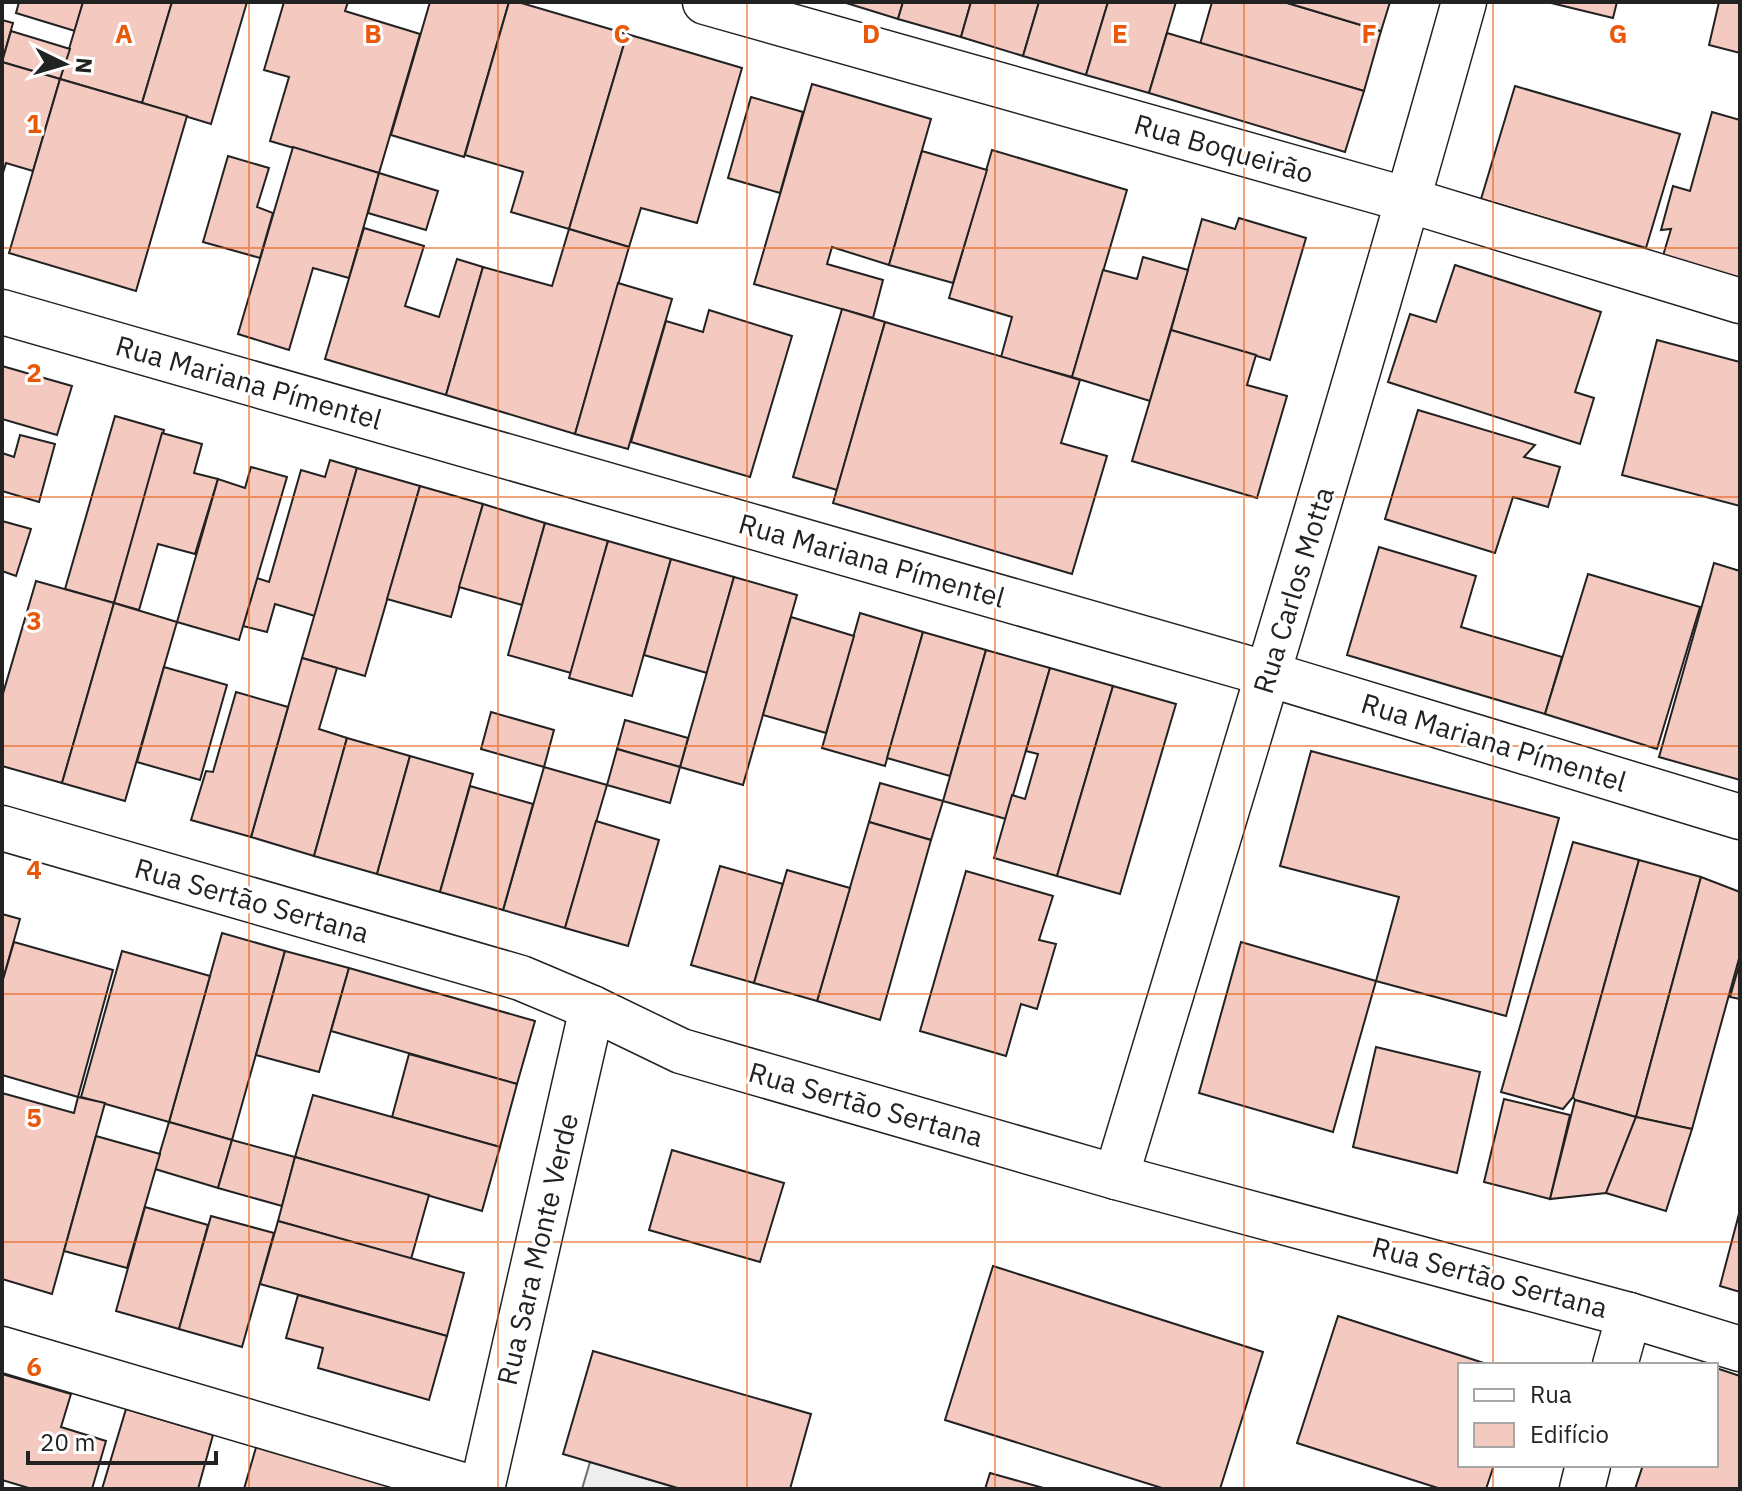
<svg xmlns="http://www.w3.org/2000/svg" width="1742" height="1491" font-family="'IBM Plex Sans',sans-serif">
	<rect width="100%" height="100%" fill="#fff"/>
	<polygon fill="#eee" stroke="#6f6f6f" stroke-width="2" points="590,1462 681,1489 582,1489"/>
	<g fill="#f3c9c0" stroke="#222" stroke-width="2">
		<polygon points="19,2 83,2 75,31 16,13"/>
		<polygon points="83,2 172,2 142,103 60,79"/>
		<polygon points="172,2 247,2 211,124 142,103"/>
		<polygon points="284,2 348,2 345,11 420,34 379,173 270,141 289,77 264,70"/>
		<polygon points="430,2 509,2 464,157 391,135"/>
		<polygon points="509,2 518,2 627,34 569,229 511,212 523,172 465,155"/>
		<polygon points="843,2 903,2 898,19"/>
		<polygon points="903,2 971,2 961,37 898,19"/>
		<polygon points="971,2 1039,2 1023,56 961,37"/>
		<polygon points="1039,2 1108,2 1086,75 1023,56"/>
		<polygon points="1108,2 1176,2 1149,93 1086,75"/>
		<polygon points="1212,2 1284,2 1381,31 1364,91 1200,44"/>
		<polygon points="1284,2 1390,2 1381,31"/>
		<polygon points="1547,2 1617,2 1613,18"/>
		<polygon points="1719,2 1740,2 1740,53 1709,45"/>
		<polygon points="2,20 13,23 2,62"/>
		<polygon points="11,31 70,49 60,79 2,62"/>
		<polygon points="1167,33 1364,91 1345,152 1149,93"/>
		<polygon points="627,34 742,68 697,223 641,208 629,247 569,229"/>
		<polygon points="2,62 60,79 33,171 6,163 2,176"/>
		<polygon points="60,79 187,116 136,291 9,253"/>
		<polygon points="812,84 931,119 889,265 832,247 827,264 883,280 873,318 754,284"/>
		<polygon points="1515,86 1680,134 1646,248 1481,199"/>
		<polygon points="751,97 803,112 780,193 728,178"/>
		<polygon points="1712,112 1740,120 1740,281 1662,259 1671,229 1661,230 1673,186 1690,191"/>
		<polygon points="293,147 379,173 349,278 313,268 289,350 238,334"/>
		<polygon points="992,150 1127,190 1072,377 1001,357 1012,317 949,298"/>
		<polygon points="922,151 987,170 953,283 889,265"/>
		<polygon points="228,156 269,168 257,207 273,213 260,258 203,242"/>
		<polygon points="379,173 438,191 426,230 368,213"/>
		<polygon points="1239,218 1306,238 1270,360 1171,330 1202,219 1235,229"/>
		<polygon points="364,228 424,246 405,306 439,317 457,259 483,267 446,395 325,359"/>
		<polygon points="569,229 629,247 575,434 446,395 483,267 552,286"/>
		<polygon points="1143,257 1188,270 1150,401 1072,377 1103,270 1137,279"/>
		<polygon points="1455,265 1601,312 1575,392 1594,398 1580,444 1388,382 1410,314 1436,322"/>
		<polygon points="618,283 672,299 628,449 575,434"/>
		<polygon points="842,309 885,322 837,490 793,477"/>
		<polygon points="709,310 792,336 750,477 631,442 666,321 703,332"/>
		<polygon points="885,322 1080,380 1061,443 1107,456 1072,574 833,503"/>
		<polygon points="1171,330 1256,355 1247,385 1287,396 1257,498 1132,461"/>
		<polygon points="1657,340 1740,362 1740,506 1622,475"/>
		<polygon points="2,366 72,386 57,435 2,419"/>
		<polygon points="1418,410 1535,445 1524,457 1560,467 1548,507 1513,497 1495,553 1385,519"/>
		<polygon points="115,416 164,430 114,603 65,589"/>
		<polygon points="162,433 202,444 194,473 218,479 195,554 158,544 139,610 114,603"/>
		<polygon points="20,435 55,444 39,502 2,491 2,453 14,457"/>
		<polygon points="330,460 357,468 315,616 275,604 267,632 243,626 257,578 269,582 301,470 325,477"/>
		<polygon points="251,467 287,477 239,640 177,622 218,479 245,488"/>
		<polygon points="357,468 420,486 365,676 302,658"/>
		<polygon points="420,486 483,504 451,617 387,599"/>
		<polygon points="483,504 545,523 522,605 459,587"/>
		<polygon points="2,521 31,529 16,576 2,571"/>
		<polygon points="545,523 608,541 571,673 508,655"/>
		<polygon points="608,541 671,559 632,696 569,678"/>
		<polygon points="1379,547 1476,576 1461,627 1562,657 1545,714 1347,655"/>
		<polygon points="671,559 734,577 707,673 644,655"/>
		<polygon points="1714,563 1740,571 1740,780 1659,757"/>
		<polygon points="1588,574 1700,607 1657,749 1545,714"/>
		<polygon points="734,577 797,595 743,785 680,767"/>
		<polygon points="36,581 114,603 62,783 2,766 2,697"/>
		<polygon points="114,603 177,622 125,801 62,783"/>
		<polygon points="860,613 923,632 885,766 822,748"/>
		<polygon points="791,617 854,636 826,733 763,715"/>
		<polygon points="923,632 986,650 950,776 887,758"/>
		<polygon points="986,650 1050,668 1006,819 943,801"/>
		<polygon points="302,658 337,668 319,729 347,738 314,856 251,837"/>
		<polygon points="164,667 227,685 200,780 137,762"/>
		<polygon points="1050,668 1113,686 1057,876 994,858 1012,795 1025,799 1038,754 1026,751"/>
		<polygon points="1113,686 1176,704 1120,894 1057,876"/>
		<polygon points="236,692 288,707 251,837 191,820 206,771 213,772"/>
		<polygon points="491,712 554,730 544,767 481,749"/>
		<polygon points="625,720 688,738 680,767 617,749"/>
		<polygon points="347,738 410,756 377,874 314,856"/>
		<polygon points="617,749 680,767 670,803 607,785"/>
		<polygon points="1311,751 1559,818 1506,1016 1376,981 1399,897 1280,866"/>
		<polygon points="410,756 473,774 440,892 377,874"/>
		<polygon points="544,767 607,785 565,928 503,910"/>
		<polygon points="880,783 943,801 931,840 869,822"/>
		<polygon points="470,786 533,804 503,910 440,892"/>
		<polygon points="596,821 659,840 628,946 565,928"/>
		<polygon points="869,822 931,840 880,1020 817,1001"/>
		<polygon points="1573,842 1639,860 1573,1097 1563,1109 1501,1092"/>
		<polygon points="1639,860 1701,877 1636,1117 1575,1100 1573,1097"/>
		<polygon points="720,866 783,884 754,983 691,965"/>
		<polygon points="787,870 850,888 817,1001 754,983"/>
		<polygon points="966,871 1053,896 1039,940 1056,944 1037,1009 1021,1004 1006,1056 920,1031"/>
		<polygon points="1701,877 1740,892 1740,955 1692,1129 1636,1117"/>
		<polygon points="2,914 20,919 2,983"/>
		<polygon points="222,933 285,951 232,1140 169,1122"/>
		<polygon points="14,942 113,970 78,1097 2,1075 2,983"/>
		<polygon points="1241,942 1376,981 1333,1132 1199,1093"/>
		<polygon points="122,951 210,976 169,1122 81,1097"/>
		<polygon points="285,951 349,968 319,1072 256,1055"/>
		<polygon points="1740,962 1740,999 1730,997"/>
		<polygon points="349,968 535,1021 517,1084 331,1031"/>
		<polygon points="1376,1047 1480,1072 1457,1173 1353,1147"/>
		<polygon points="409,1054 517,1084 500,1147 392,1117"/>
		<polygon points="2,1093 74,1113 78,1097 105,1103 52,1294 2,1279"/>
		<polygon points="313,1095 500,1147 482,1211 295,1157"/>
		<polygon points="1504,1099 1570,1115 1550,1199 1484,1182"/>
		<polygon points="1575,1100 1636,1117 1606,1193 1550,1199"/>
		<polygon points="1636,1117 1692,1129 1666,1211 1606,1193"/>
		<polygon points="169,1122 232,1140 218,1188 155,1169"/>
		<polygon points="96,1136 160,1154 127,1268 64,1251"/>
		<polygon points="232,1140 295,1157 282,1206 218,1188"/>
		<polygon points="672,1150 784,1183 760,1262 649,1230"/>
		<polygon points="295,1157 429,1195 411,1259 278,1221"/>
		<polygon points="145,1207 208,1225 179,1329 116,1311"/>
		<polygon points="1740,1210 1740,1292 1720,1286"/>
		<polygon points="211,1216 274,1233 242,1347 179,1329"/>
		<polygon points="278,1221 464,1273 447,1336 260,1284"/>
		<polygon points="993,1266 1263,1352 1220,1489 1165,1489 945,1420"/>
		<polygon points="298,1295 447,1336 429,1400 318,1368 323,1348 286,1338"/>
		<polygon points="1338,1316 1490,1365 1460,1365 1460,1465 1494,1465 1486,1489 1441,1489 1297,1443"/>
		<polygon points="593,1351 811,1414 790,1489 681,1489 563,1454"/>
		<polygon points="1716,1368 1740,1376 1740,1489 1635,1489 1643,1465 1716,1465"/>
		<polygon points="2,1374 71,1394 61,1427 106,1441 92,1489 32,1489 2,1480"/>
		<polygon points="126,1409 213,1435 198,1489 102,1489"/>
		<polygon points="257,1444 412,1489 244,1489"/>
		<polygon points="990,1473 1047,1489 985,1489"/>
	</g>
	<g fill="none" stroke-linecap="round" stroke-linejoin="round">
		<defs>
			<g id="street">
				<polyline points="705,2 1408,200 1740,301"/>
				<polyline points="2,312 1268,674 1740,817"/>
				<polyline points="2,828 521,978 592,1008 681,1051 1116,1177 1629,1315 1740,1349"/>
				<path d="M1116,1177c118,-391 238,-782 348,-1175"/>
				<polyline points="2,1349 476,1489"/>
				<polyline points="1615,1365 1629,1315"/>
				<polyline points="482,1489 592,1008"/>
				<polyline points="1582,1489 1588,1465"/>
			</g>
		</defs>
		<use href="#street" stroke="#222" stroke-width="47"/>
		<use href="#street" stroke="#fff" stroke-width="44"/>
	</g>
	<path fill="none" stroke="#e8590c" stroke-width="2" stroke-opacity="0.55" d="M249,2v1487M498,2v1487M747,2v1487M995,2v1487M1244,2v1487M1493,2v1363M2,248h1738M2,497h1738M2,746h1738M2,994h1738M2,1242h1738M1493,1465v24"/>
	<g text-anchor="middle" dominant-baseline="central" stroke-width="6" stroke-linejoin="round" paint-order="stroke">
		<g font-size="28" fill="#222" stroke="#fff">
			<text transform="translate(1224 148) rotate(16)">Rua Boqueirão</text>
			<text transform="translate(249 382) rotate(16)">Rua Mariana Pímentel</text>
			<text transform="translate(872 560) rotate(16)">Rua Mariana Pímentel</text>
			<text transform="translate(1293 590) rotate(-73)">Rua Carlos Motta</text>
			<text transform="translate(1494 742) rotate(17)">Rua Mariana Pímentel</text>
			<text transform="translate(252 900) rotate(16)">Rua Sertão Sertana</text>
			<text transform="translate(866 1104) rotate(16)">Rua Sertão Sertana</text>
			<text transform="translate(537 1249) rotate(-77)">Rua Sara Monte Verde</text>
			<text transform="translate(1490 1277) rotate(15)">Rua Sertão Sertana</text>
		</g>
	</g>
	<g font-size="26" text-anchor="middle" font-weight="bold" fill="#e8590c" stroke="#fff" stroke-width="6" stroke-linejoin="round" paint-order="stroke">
		<text x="124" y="43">A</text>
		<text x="373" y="43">B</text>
		<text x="622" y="43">C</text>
		<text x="871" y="43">D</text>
		<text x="1120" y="43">E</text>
		<text x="1369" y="43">F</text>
		<text x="1618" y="43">G</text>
		<text x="34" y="133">1</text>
		<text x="34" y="382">2</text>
		<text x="34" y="630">3</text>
		<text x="34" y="879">4</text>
		<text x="34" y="1127">5</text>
		<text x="34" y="1376">6</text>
	</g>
	<rect width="1742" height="1491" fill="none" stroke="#222222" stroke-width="8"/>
	<rect x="1458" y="1363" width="260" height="104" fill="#ffffff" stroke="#a7a7a7" stroke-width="2"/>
	<rect x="1474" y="1389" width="40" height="12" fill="#ffffff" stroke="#a7a7a7" stroke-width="2"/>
	<text x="1530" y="1403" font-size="24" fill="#222222">Rua</text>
	<rect x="1474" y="1423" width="40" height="24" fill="#f3c9c0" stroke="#a7a7a7" stroke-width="2"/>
	<text x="1530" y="1443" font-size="24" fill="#222222">Edifício</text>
	<g transform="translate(64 64) rotate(95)" stroke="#ffffff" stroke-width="6" paint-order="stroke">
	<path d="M0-6L14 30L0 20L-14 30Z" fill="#222222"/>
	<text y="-12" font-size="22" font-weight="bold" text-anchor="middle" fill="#222222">N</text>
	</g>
	<path d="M28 1451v12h188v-12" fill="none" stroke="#222222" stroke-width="4"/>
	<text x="40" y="1451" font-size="24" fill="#222222" stroke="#ffffff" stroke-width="6" paint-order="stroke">20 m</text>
</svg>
